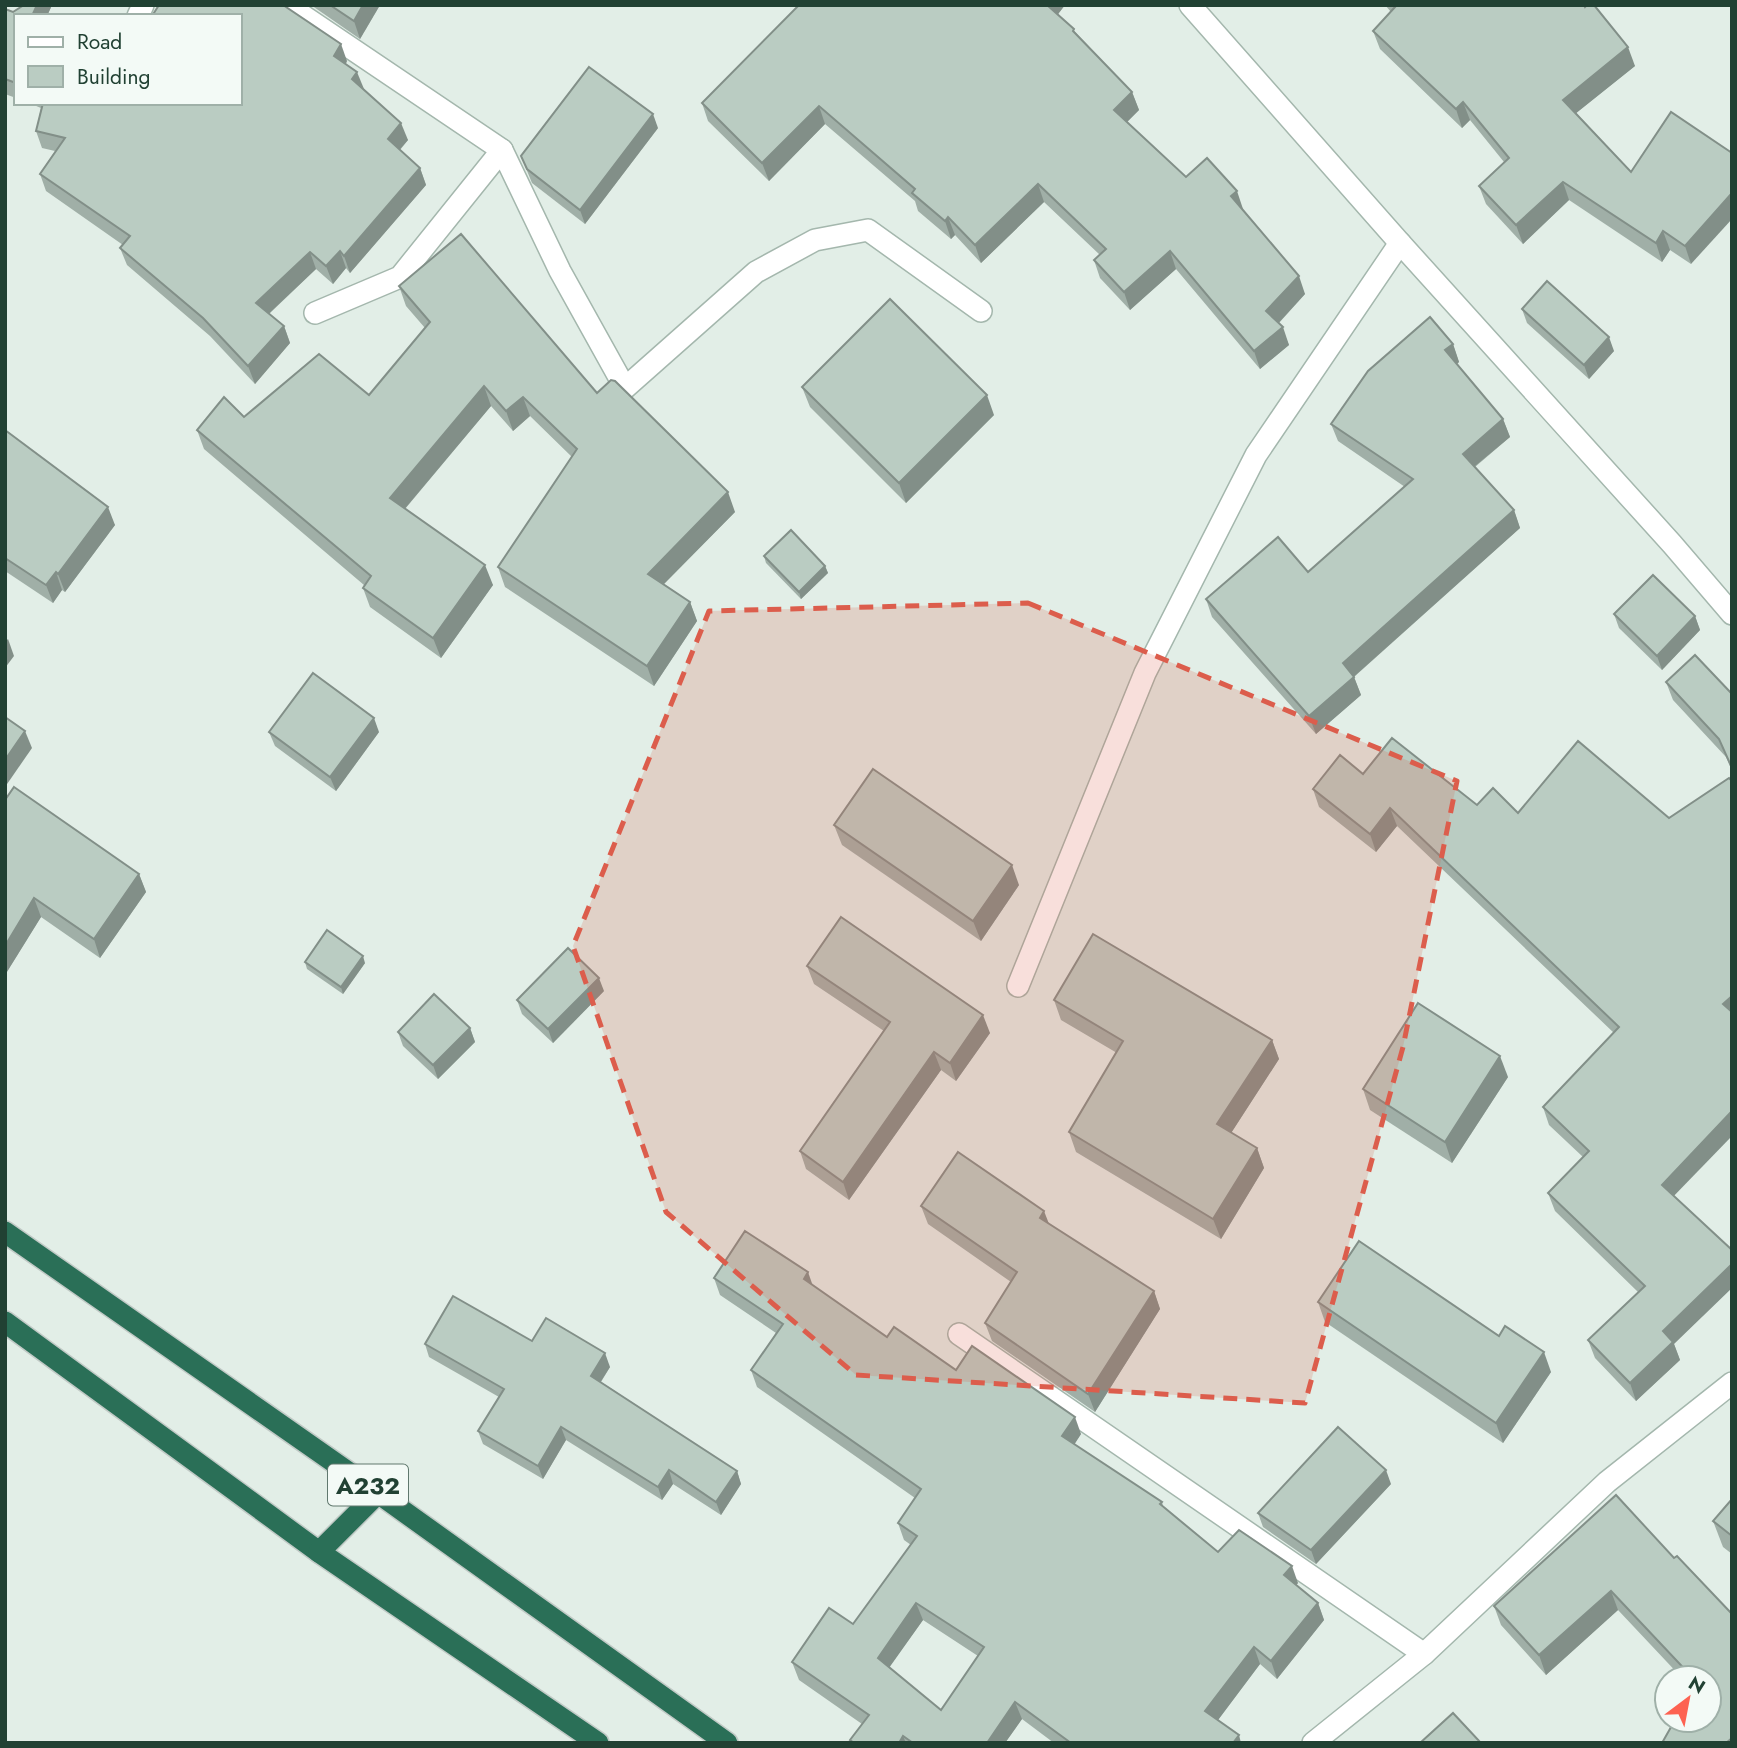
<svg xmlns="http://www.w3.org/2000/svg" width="1737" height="1748" font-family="Jost,sans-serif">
	<rect width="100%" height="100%" fill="#e2eee7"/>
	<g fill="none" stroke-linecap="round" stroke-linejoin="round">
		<defs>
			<g id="minor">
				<polyline points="287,5 502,150 560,271 625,388 756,272 815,240 868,230 981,311"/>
				<polyline points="1190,5 1400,243 1672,544 1732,614"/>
				<polyline points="138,16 143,5"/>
				<polyline points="315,313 400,277 502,150"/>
				<polyline points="1018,986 1145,673 1256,455 1400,243"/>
				<polyline points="959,1334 1424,1654"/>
				<polyline points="1313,1743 1424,1654 1607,1482 1732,1383"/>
			</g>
			<g id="highway">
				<polyline points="5,1232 378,1493 727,1743"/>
				<polyline points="5,1322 319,1552 598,1743"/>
				<polyline points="319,1552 378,1493"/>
			</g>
		</defs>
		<use href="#minor" stroke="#a4b7ad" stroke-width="24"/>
		<use href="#highway" stroke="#c1cac6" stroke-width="24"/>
		<use href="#minor" stroke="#fff" stroke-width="21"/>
		<use href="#highway" stroke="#2a6f57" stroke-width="21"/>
	</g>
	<g fill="#a0afa7" fill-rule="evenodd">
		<polygon points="52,5 47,16 16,16 16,98 5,94 5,9 13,12"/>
		<polygon points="311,5 380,5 360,39"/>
		<polygon points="799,5 1065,5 1058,14 1132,92 1139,110 1127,122 1186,177 1243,209 1242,209 1305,294 1279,323 1289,345 1260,369 1176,269 1130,310 1100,278 1094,260 1100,255 1044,202 981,263 955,235 951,239 918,211 915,201 825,124 769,181 708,121 702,103"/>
		<polygon points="1385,5 1584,5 1635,66 1576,113 1631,172 1671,112 1691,264 1670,250 1662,262 1569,200 1523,244 1486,204 1479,186 1504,162 1470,120 1462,128 1380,49 1373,31 1391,12"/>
		<polygon points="347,61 346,64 364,89 408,140 400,150 420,168 426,185 350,273 346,268 333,284 316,269 269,314 284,326 290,343 255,384 210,336 127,265 120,248 123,245 46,191 40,174 55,151 42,148 36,131 41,108 29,103 240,103"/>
		<polygon points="658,128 585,224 532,183 521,156"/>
		<polygon points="399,286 597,393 735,512 664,584 690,602 697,621 654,686 505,587 498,567 572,457 530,416 513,431 491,406 405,509 493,585 441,658 370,607 363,588 364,585 204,449 197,430 244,417 369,395 425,328 406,306"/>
		<polygon points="1522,309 1614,351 1589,379 1527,323"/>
		<polygon points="1453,344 1459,362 1457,364 1503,419 1510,437 1475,467 1514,510 1520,528 1354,677 1361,695 1316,734 1212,617 1206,599 1308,572 1405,487 1338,441 1331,424"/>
		<polygon points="802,387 994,415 906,503 810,407"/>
		<polygon points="5,430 115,525 65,592 62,590 53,603 5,571"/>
		<polygon points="764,556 825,566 828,573 801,599 766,563"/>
		<polygon points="1614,614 1695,616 1700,630 1662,670 1619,628"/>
		<polygon points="1666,682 1732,694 1732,771 1726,757 1673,700"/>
		<polygon points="269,732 379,732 336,791 275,746"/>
		<polygon points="1578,741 1674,1196 1674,1344 1680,1360 1636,1401 1595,1358 1588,1340 1638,1292 1555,1211 1548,1193 1583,1157 1549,1125 1543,1107 1614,1033 1397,826 1376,852 1319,807 1313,789 1363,774 1477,805 1518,813"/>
		<polygon points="5,800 139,874 146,892 100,958 41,917 5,975"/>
		<polygon points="834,825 1019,885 981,941 842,845"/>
		<polygon points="305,962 365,963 343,994 307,969"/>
		<polygon points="807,966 990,1033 956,1081 941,1070 849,1200 806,1169 800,1151 884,1031 814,984"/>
		<polygon points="604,991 553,1043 522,1014 517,1000"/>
		<polygon points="1054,1000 1272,1040 1279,1059 1231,1133 1257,1148 1264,1168 1221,1239 1076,1152 1069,1132 1117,1053 1061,1020"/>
		<polygon points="470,1028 475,1042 438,1079 403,1046 398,1032"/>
		<polygon points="1508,1077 1452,1163 1370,1110 1363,1089"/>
		<polygon points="921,1206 1048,1223 1154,1291 1160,1309 1095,1412 992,1341 985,1323 1011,1282 928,1224"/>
		<path d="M714,1278l99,8 74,51 69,33 125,64 -7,10 88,58 1,4 55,46 80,31 -2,2 22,18 6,17 -47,59 -17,-15 -42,56 23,23h-187l-32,-24 -17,24h-154l-1,-3 12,-16 -63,-44 -7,-18 61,-38 58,-79 -7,-5 -6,-17 17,-25 -158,-111 -6,-17 25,-37 -56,-38zM923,1620l55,36 -37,54 -52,-43z"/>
		<polygon points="1318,1302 1551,1372 1503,1443 1325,1322"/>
		<polygon points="532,1341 610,1367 601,1382 737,1471 741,1484 721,1515 673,1484 662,1500 566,1440 543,1479 483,1444 478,1431 499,1397 429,1357 425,1344"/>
		<polygon points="1391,1484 1316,1564 1263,1527 1258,1513"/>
		<polygon points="1732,1499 1732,1554 1723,1547 1713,1521"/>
		<polygon points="1674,1558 1709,1678 1682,1678 1618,1610 1546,1675 1501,1625 1494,1606"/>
	</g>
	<g fill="#828f88">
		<polygon points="37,5 52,5 47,16 32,16"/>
		<polygon points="363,5 380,5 360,39 354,21"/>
		<polygon points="1046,5 1065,5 1052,22"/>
		<polygon points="341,44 347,61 340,73 334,56"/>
		<polygon points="1628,47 1635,66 1570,118 1563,100"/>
		<polygon points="357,72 364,89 352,79"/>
		<polygon points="1132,92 1139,110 1121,128 1114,110"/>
		<polygon points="1463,102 1470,120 1462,128 1456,109"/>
		<polygon points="819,106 825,124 769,181 762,163"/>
		<polygon points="653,114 658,128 585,224 580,210"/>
		<polygon points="401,123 408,140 394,156 388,139"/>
		<polygon points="420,168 426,185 350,273 344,256"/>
		<polygon points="1563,182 1569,200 1523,244 1516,225"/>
		<polygon points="1038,184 1044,202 981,263 975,245"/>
		<polygon points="1237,191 1243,209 1238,214 1231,196"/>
		<polygon points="1732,193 1732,219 1691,264 1685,246"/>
		<polygon points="948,217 955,235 951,239 945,221"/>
		<polygon points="1663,231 1670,250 1662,262 1656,243"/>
		<polygon points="340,251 346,268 333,284 326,266"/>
		<polygon points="1170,251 1176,269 1130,310 1124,292"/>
		<polygon points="310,252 316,269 262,320 256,303"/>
		<polygon points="1299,276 1305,294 1273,329 1266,311"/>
		<polygon points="284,326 290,343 255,384 248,366"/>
		<polygon points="1283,327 1289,345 1260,369 1254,351"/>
		<polygon points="1609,337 1614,351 1589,379 1584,365"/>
		<polygon points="1453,344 1459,362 1452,368 1445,350"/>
		<polygon points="484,386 491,406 397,518 390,498"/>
		<polygon points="987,395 994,415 906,503 899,483"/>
		<polygon points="523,397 530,416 513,431 506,411"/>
		<polygon points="1503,419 1510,437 1469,471 1463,454"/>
		<polygon points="728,492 735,512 655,593 648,574"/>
		<polygon points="108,507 115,525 65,592 58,574"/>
		<polygon points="1514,510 1520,528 1349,681 1343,663"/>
		<polygon points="485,565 493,585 441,658 433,638"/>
		<polygon points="825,566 828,573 801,599 799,592"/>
		<polygon points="56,572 62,590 53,603 46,585"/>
		<polygon points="690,602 697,621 654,686 647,666"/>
		<polygon points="1695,616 1700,630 1662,670 1657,656"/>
		<polygon points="8,639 14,656 5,668 5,642"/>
		<polygon points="1354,677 1361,695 1316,734 1309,716"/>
		<polygon points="374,718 379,732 336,791 330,777"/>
		<polygon points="25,731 32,748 5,787 5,760"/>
		<polygon points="1390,808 1397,826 1376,852 1370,834"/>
		<polygon points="1012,865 1019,885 981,941 973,921"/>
		<polygon points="139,874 146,892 100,958 94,939"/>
		<polygon points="34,898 41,917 5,975 5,946"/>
		<polygon points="363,956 365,963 343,994 341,987"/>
		<polygon points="599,978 604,991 553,1043 548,1029"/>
		<polygon points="1732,996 1732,1019 1723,1004"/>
		<polygon points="983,1015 990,1033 956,1081 950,1063"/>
		<polygon points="470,1028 475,1042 438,1079 433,1065"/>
		<polygon points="1272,1040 1279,1059 1224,1144 1217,1124"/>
		<polygon points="934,1052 941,1070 849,1200 843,1182"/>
		<polygon points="1500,1056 1508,1077 1452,1163 1445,1142"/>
		<polygon points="1732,1111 1732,1136 1668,1202 1662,1185"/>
		<polygon points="1257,1148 1264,1168 1221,1239 1213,1219"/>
		<polygon points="1044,1211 1051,1229 1040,1218"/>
		<polygon points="1732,1264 1732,1288 1674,1344 1680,1360 1636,1401 1630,1383 1663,1331"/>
		<polygon points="808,1272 814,1289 804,1279"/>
		<polygon points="1154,1291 1160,1309 1095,1412 1088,1394"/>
		<polygon points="1544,1352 1551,1372 1503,1443 1496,1423"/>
		<polygon points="605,1353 610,1367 596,1389 591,1376"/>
		<polygon points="1075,1417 1081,1434 1069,1453 1062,1436"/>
		<polygon points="561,1427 566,1440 543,1479 538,1466"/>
		<polygon points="669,1470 673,1484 662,1500 658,1487"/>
		<polygon points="1386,1470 1391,1484 1316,1564 1311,1550"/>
		<polygon points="737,1471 741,1484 721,1515 716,1502"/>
		<polygon points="1292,1566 1298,1583 1290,1592 1284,1575"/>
		<polygon points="1611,1591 1618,1610 1546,1675 1539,1655"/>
		<polygon points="916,1603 923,1620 884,1675 878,1658"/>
		<polygon points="1318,1603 1324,1620 1277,1679 1271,1661"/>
		<polygon points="1254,1647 1260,1664 1212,1728 1205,1711"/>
		<polygon points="1015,1702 1022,1719 1005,1743 987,1743"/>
		<polygon points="1239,1735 1241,1743 1233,1743"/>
		<polygon points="903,1736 906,1743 899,1743"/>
	</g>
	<g fill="#baccc2" stroke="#828f88" stroke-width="2" fill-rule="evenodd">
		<polygon points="24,5 37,5 32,16 16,16 16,83 5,79 5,9 13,12"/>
		<polygon points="159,5 283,5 341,44 334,56 357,72 352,79 401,123 388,139 420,168 344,256 340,251 326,266 310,252 256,303 284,326 248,366 203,318 120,248 130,236 40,174 65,138 36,131 43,103 240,103 240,16 152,16"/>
		<polygon points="330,5 363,5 354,21"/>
		<polygon points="799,5 1047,5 1074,29 1073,31 1132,92 1114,110 1186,177 1207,158 1237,191 1231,196 1299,276 1266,311 1283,327 1254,351 1170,251 1124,292 1094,260 1106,249 1038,184 975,245 948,217 945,221 912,193 915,189 819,106 762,163 702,103"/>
		<polygon points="1395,5 1584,5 1585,7 1587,5 1594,5 1628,47 1563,100 1631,172 1671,112 1732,153 1732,193 1685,246 1663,231 1656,243 1563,182 1516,225 1479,186 1509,158 1463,102 1456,109 1373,31 1396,6"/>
		<polygon points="589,67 653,114 580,210 527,169 521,156"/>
		<polygon points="461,234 597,393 611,380 615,381 728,492 648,574 690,602 647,666 498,567 577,449 523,397 506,411 484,386 390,498 485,565 433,638 363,588 371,576 197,430 224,397 244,417 319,354 369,395 430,322 399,286"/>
		<polygon points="1547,281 1609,337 1584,365 1522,309"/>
		<polygon points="890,299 987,395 899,483 802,387"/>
		<polygon points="1430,317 1453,344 1445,350 1503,419 1463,454 1514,510 1343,663 1354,677 1309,716 1206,599 1278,537 1308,572 1413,479 1331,424 1368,371"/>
		<polygon points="5,430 108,507 58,574 56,572 46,585 5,558"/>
		<polygon points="791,530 825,566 799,592 764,556"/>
		<polygon points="1653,575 1695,616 1657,656 1614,614"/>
		<polygon points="1695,655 1732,694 1732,768 1719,739 1666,682"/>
		<polygon points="313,673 374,718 330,777 269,732"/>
		<polygon points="5,717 25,731 5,760"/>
		<polygon points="1392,738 1477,805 1493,788 1518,813 1578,741 1669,818 1729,778 1732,781 1732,996 1723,1004 1732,1012 1732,1111 1662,1185 1732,1250 1732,1264 1663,1331 1673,1342 1630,1383 1588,1340 1645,1286 1548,1193 1589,1151 1543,1107 1619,1027 1390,808 1370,834 1313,789 1340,755 1363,774"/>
		<polygon points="873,769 1012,865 973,921 834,825"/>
		<polygon points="14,787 139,874 94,939 34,898 5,946 5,800"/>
		<polygon points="841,917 983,1015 950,1063 934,1052 843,1182 800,1151 890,1022 807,966"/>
		<polygon points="327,930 363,956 341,987 305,962"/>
		<polygon points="1093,934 1272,1040 1217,1124 1257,1148 1213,1219 1069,1132 1123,1041 1054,1000"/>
		<polygon points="568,948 599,978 548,1029 517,1000"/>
		<polygon points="434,994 470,1028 433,1065 398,1032"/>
		<polygon points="1418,1003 1500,1056 1445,1142 1363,1089"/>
		<polygon points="958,1152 1044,1211 1040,1218 1154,1291 1088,1394 985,1323 1017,1272 921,1206"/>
		<path d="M745,1231l63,41 -4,7 83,58 7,-10 62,43 16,-24 103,71 -13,19 100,66 -2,2 58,48 21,-22 53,36 -8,9 34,28 -47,58 -17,-14 -49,64 34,24 -6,8h-162l-56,-41 -28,41h-74l-10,-7 -4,7h-45l-4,-3 19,-25 -77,-53 37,-54 24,16 64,-88 -19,-13 23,-34 -170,-119 32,-46 -69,-46zM916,1603l68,44 -43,63 -63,-52z"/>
		<polygon points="1359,1241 1499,1336 1505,1326 1544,1352 1496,1423 1318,1302"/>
		<polygon points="453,1296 532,1341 546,1318 605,1353 591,1376 737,1471 716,1502 669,1470 658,1487 561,1427 538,1466 478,1431 504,1389 425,1344"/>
		<polygon points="1338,1427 1386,1470 1311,1550 1258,1513"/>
		<polygon points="1616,1495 1674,1558 1677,1556 1732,1614 1732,1738 1726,1743 1662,1743 1675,1720 1709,1720 1709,1678 1693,1678 1611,1591 1539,1655 1494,1606"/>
		<polygon points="1732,1499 1732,1536 1713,1521"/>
		<polygon points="1453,1713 1481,1743 1420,1743"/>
	</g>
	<path fill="#dc5d4c" fill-opacity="0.2" stroke="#dc5d4c" stroke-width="5" stroke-dasharray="14 9" stroke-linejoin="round" d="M1028,603l429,178 -54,266 -98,356 -449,-28 -190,-163 -93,-266 136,-335z"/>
	<g text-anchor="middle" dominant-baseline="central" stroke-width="6" stroke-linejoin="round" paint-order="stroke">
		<rect fill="#f3faf6" stroke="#60786e" stroke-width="2" x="328" y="1464.5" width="80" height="41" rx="5"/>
		<g font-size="24" font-weight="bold" fill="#214133">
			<text x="368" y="1485">A232</text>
		</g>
	</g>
	<rect width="1737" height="1748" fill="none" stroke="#214133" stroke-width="14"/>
	<rect x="14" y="14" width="228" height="91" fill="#f3faf6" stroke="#9fb0a8" stroke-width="2"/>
	<rect x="28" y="37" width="35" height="10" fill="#ffffff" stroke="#9fb0a8" stroke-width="2"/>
	<text x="77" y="49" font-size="21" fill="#214133">Road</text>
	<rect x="28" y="66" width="35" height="21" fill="#baccc2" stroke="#9fb0a8" stroke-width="2"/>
	<text x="77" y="84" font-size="21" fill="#214133">Building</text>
	<g transform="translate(1688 1699) rotate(32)"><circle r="33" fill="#f3faf6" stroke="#9fb0a8" stroke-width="2"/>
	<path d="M0-5L12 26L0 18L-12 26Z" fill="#fd6251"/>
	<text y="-10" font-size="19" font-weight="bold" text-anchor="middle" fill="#214133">N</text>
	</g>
</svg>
